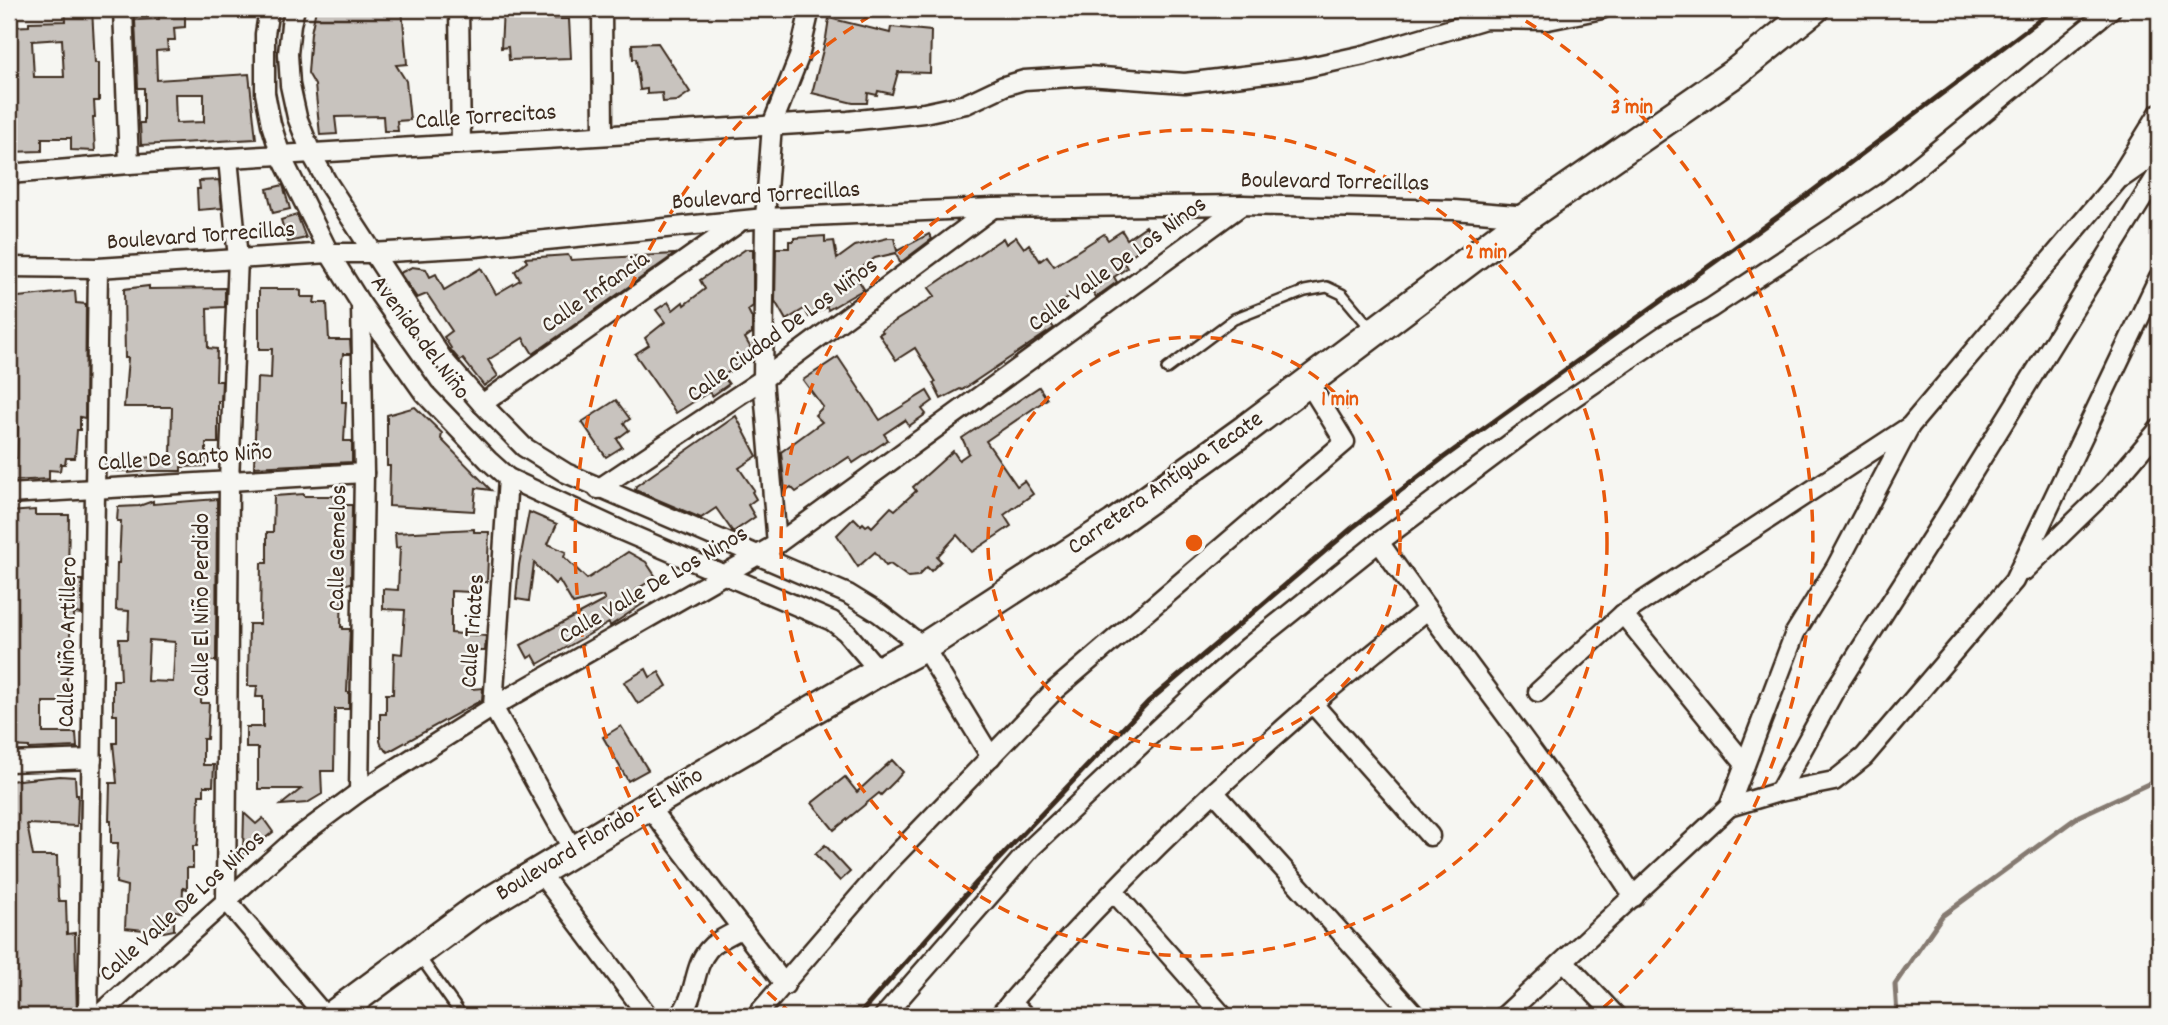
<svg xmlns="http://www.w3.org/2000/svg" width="2168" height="1025" font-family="Dekko,sans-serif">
	<rect width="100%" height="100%" fill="#f6f6f2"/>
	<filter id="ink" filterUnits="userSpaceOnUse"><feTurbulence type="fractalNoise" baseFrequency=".0143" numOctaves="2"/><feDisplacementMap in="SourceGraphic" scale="14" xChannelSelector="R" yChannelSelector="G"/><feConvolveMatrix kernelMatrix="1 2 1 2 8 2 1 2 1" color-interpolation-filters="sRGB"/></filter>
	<g filter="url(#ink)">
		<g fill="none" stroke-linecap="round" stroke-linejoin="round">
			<polyline stroke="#857a71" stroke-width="5" points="1897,1016 1895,984 1942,916 2079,816 2159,779"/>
		</g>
		<g fill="#c8c3be" stroke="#3b2a1e" stroke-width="2" fill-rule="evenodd">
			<path d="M65,9h27l3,54h4v38h-5l1,16h-2l2,34 -24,-1v-12h-29v13l-33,1v-125l20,-1v-4l37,-1zM62,39l2,38h-30l-2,-36z"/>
			<path d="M159,9h26v18l-11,1 1,12h-8l1,10 -12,1 1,29 92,-6 7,65 -115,6 -1,-22h4v-35h-6l-3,-68 24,-1zM175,94h29v28l-28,1z"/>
			<polygon points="316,9 402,9 407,64 396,65 406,81 410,120 397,121 398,131 384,131 383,116 335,117 337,134 320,135 315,85 308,73 311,33"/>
			<polygon points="503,9 552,9 552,19 569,19 571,58 509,60 508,47 501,48"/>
			<polygon points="829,18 890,33 891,27 931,31 930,73 898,72 892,94 878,91 877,95 868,93 867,103 853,103 812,93 826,38"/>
			<polygon points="658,43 690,92 677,101 663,102 662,93 647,94 647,89 640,90 636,59 633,59 632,44"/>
			<polygon points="219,180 222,208 198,210 197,189 200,189 199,181"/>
			<polygon points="283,185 290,209 273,213 267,189"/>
			<polygon points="297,215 306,238 288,242 281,220"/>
			<polygon points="1146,226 1155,239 1123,261 1127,268 1114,277 1117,282 1096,297 1089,286 1071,296 1044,315 1054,328 962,390 960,389 941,399 933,383 936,382 915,348 896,360 879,334 883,332 881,330 935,296 929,288 1003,238 1006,244 1016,237 1024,248 1029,244 1040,261 1047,256 1054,266 1104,234 1108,240 1122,231 1127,239"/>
			<polygon points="929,234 932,239 900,263 896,253 875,258 854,273 864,289 828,310 827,307 809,317 804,309 786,320 775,301 776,248 789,248 789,241 794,241 794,238 825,236 825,242 834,241 837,259 855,246 888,238 894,238 897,251"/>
			<polygon points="746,249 753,249 753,306 748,310 752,318 752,333 745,338 752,350 737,359 738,362 735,365 736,367 723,376 729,384 712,396 709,392 676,413 635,354 649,345 645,338 665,322 656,310 668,302 673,310 683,302 684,305 705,289 700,280"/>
			<polygon points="675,254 533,354 523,338 488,360 498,376 484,386 463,359 460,361 450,349 451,348 444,337 452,331 427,294 417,298 400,273 412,267 426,269 430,277 436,274 444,290 481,268 496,294 520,280 515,271 527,262 525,258 568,255 571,260"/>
			<polygon points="149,286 149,289 225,288 225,307 207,308 208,348 217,349 216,381 222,381 221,401 218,401 218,443 206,443 206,466 181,467 181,471 148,471 129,473 129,471 112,471 111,460 171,456 172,407 124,407 128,358 125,358 124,289"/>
			<polygon points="259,289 295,289 301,291 301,297 315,297 314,303 327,303 329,340 350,340 351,354 343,354 342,361 342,402 346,402 344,441 352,441 352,462 254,467 257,378 271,379 272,349 259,349"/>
			<polygon points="75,291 76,303 86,304 85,418 80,417 80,430 77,430 75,458 66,458 65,464 61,464 60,471 49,470 49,479 9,481 9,458 17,458 18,426 12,426 12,403 9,403 9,298"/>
			<polygon points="838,357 880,420 927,391 933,401 922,409 926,414 909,426 905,420 884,434 888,440 853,463 849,457 796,492 791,487 785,491 781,452 822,422 815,415 823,407 803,380"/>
			<polygon points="1039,387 1047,399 986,441 1017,486 1024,481 1033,494 1004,515 1011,526 972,552 957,535 937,557 941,561 931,571 927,567 918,576 908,577 890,564 886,566 875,552 858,567 837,535 854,518 861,525 863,523 866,526 869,524 872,527 891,507 895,510 916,491 913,487 953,451 959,460 969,453 962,438"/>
			<polygon points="616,400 630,419 624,423 629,430 617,439 622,447 606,457 582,422"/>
			<polygon points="415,407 442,433 441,439 491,490 476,488 474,511 389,506 390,466 387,466 387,415"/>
			<polygon points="736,416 757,456 739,468 754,490 752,492 756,499 748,505 755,517 733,532 716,508 701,518 635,490 636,486"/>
			<polygon points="304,494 304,496 334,496 334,505 352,505 351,583 342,585 341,627 343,627 343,629 350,629 347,692 349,692 349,709 335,709 334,771 321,771 322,794 307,803 281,805 301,789 258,789 258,748 246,748 246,727 263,727 263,697 256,697 257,686 248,686 249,624 260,624 261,563 267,563 267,532 273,532 274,496"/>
			<path d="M217,499l-1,162h-7v15l-7,1 -1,26h8l-2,36h-4v26h11l-1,21h-9v9h-5l-1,45 -1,6h-4v22h-6v21l-4,-1 -1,24 -8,-1v19l-10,2 -39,-4 2,-42 -11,-3 2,-40h-7v-22h-2l1,-38h7l-4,-40h4v-28h-4v-35h8l-2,-41h9l1,-28 -13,-1 1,-47h2l2,-42h-4l1,-14 21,-1 14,-5v3zM149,640l26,2 -2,40 -26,-1z"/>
			<polygon points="35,510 35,515 69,515 68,580 82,580 82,614 74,613 74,621 71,621 66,695 62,695 61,702 43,702 43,733 76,733 77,747 29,749 29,747 9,746 9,512"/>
			<polygon points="529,512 557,524 548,544 566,552 564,557 587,579 628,552 646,562 656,577 636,590 644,603 610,626 609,623 538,664 533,655 528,658 521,645 605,600 603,596 573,604 559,580 555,584 534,563 529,601 516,599 519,565"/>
			<polygon points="474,529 474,532 489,532 487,582 471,582 470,592 451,591 451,633 486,636 485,651 474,651 472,689 483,688 482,700 388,752 382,747 380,741 380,714 386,714 386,694 393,694 394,653 402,654 405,610 383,609 383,589 398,590 400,547 396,548 395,533"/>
			<polygon points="646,669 650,677 659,672 667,686 638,704 624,682"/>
			<polygon points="621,726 648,770 628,781 603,737"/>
			<polygon points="892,760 903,772 896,780 881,795 879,793 834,830 812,803 845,777 857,792"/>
			<polygon points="60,776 75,777 76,795 78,795 77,826 27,824 33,856 57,856 58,897 59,901 66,901 67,934 75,933 77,1016 19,1016 18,1011 9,1011 9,781"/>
			<polygon points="244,813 256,824 263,818 273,832 243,856"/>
			<polygon points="825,845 850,872 840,881 815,854"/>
		</g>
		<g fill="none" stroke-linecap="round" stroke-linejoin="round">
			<defs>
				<g id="lane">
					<polyline points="1167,369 1234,319 1305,291 1327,287 1342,294 1373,331"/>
					<polyline points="420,957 462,1016"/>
				</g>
				<g id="street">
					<polyline points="123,9 129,164"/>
					<polyline points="269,9 265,34 265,93 271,124 281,156 329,253 361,304 424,393 488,460 508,478 620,530 832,621 846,632 879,671"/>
					<polyline points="295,9 291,24 288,54 290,85 297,117 312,155 327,182 442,358 482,404 524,447 566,473 848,594 879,613 924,647 991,757"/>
					<polyline points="459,9 461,143"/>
					<polyline points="602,9 603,135"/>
					<polyline points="228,159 238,258 229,481 226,900 325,1016"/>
					<polyline points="9,174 129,164 848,121 924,113 966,104 1004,86 1024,80 1088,76 1185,83 1300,69 1364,55 1485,19 1548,20 1602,9"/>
					<polyline points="2123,177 2159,152"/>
					<polyline points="9,267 98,268 329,253 371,253 476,247 765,218 993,208 1242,205 1454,210 1528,216"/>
					<polyline points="482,404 737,224"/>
					<polyline points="508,478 493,707 573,850"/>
					<polyline points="598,489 763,379 993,208"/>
					<polyline points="9,494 364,473"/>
					<path d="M1379,542c84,119 176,233 255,355"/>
					<polyline points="777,544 763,379 765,218 772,125 799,57 810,9"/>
					<polyline points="2024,571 2109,488 2159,429"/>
					<polyline points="1623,614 1745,764"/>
					<polyline points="1538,692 1623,614 1910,426 2117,181 2159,113"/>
					<polyline points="1313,704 1430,836"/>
					<polyline points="9,762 92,759"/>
					<polyline points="359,792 364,473 361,304"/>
					<polyline points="1779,792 1836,688 1947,514 2159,172"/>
					<polyline points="1215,793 1416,1016"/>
					<polyline points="648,806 785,985"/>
					<polyline points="1729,807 1779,792 1834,781 1864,757 2014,581 2159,277"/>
					<polyline points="539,871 648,1016"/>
					<polyline points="1114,892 1223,1016"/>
					<polyline points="1564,961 1616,1016"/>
					<polyline points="1011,1002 1025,1016"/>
					<polyline points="88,1016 98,268"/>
					<polyline points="98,1016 293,841 359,792 493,707 777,544 1242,205"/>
					<path d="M679,1016c18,-19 13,-47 29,-66 8,-10 23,-15 34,-22"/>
					<polyline points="756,1016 888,863 1055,690 1345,442 1308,382"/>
					<polyline points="884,1016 1031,848 1201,688 1248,647 1379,542 1555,410 1666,334 1711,308 1889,190 2111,9"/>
					<path d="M999,1016c92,-107 194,-208 300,-301 42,-36 85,-70 128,-105"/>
					<polyline points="1504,1016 1729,807 1795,633 1836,567 1909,428"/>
				</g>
				<polyline id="primary" points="332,1016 474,911 648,806 879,671 924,647 1114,524 1246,429 1528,216 1736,72 1814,9"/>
			</defs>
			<use href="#lane" stroke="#3b2a1e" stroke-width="14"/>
			<use href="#street" stroke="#3b2a1e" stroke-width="23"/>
			<use href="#primary" stroke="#3b2a1e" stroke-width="33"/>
			<use href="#lane" stroke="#f6f6f2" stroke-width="9"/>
			<use href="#street" stroke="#f6f6f2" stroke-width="18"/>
			<use href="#primary" stroke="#f6f6f2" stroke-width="28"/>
			<polyline stroke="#3b2a1e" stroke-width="5" points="858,1016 977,882 1148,702 1352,528 1443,458 1798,202 2054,9"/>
		</g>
	</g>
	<g fill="none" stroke="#e8590c" stroke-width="3.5" stroke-dasharray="12 9">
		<circle cx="1194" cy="543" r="206"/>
		<circle cx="1194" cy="543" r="413"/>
		<path d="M792 1014A619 619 0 0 1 880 10M1508 10A619 619 0 0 1 1596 1014"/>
	</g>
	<g text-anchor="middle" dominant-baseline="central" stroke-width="5" stroke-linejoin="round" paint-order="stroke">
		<g font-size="24" fill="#3b2a1e" stroke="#f6f6f2">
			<text transform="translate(486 118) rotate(-4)">Calle Torrecitas</text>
			<text transform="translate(1335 183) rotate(1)">Boulevard Torrecillas</text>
			<text transform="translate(766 197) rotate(-4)">Boulevard Torrecillas</text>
			<text transform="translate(201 237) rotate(-4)">Boulevard Torrecillas</text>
			<text transform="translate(1118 265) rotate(-36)">Calle Valle De Los Ninos</text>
			<text transform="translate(596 293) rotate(-35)">Calle Infancia</text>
			<text transform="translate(783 331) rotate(-36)">Calle Ciudad De Los Niños</text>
			<text transform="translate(419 338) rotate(53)">Avenida del Niño</text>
			<text transform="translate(185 459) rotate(-4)">Calle De Santo Niño</text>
			<text transform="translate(1166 484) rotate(-35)">Carretera Antigua Tecate</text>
			<text transform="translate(339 548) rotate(-89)">Calle Gemelos</text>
			<text transform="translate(654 586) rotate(-30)">Calle Valle De Los Ninos</text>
			<text transform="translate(203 605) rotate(-90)">Calle El Niño Perdido</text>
			<text transform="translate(474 631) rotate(-86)">Calle Triates</text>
			<text transform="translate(69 642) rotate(-89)">Calle Niño Artillero</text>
			<text transform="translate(600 835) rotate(-31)">Boulevard Florido - El Niño</text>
			<text transform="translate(183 907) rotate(-42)">Calle Valle De Los Ninos</text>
		</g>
	</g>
	<circle cx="1194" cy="543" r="10" fill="#e8590c" stroke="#f6f6f2" stroke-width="3.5"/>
	<g font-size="21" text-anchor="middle" font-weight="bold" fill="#e8590c" stroke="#f6f6f2" stroke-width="5" stroke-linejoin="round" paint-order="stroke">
		<text x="1632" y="113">3 min</text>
		<text x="1486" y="258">2 min</text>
		<text x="1340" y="405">1 min</text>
	</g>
	<rect width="2168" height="1025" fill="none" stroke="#f6f6f2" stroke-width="35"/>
	<rect x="18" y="18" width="2133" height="990" fill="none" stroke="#3b2a1e" stroke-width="2.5" filter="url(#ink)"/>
</svg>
